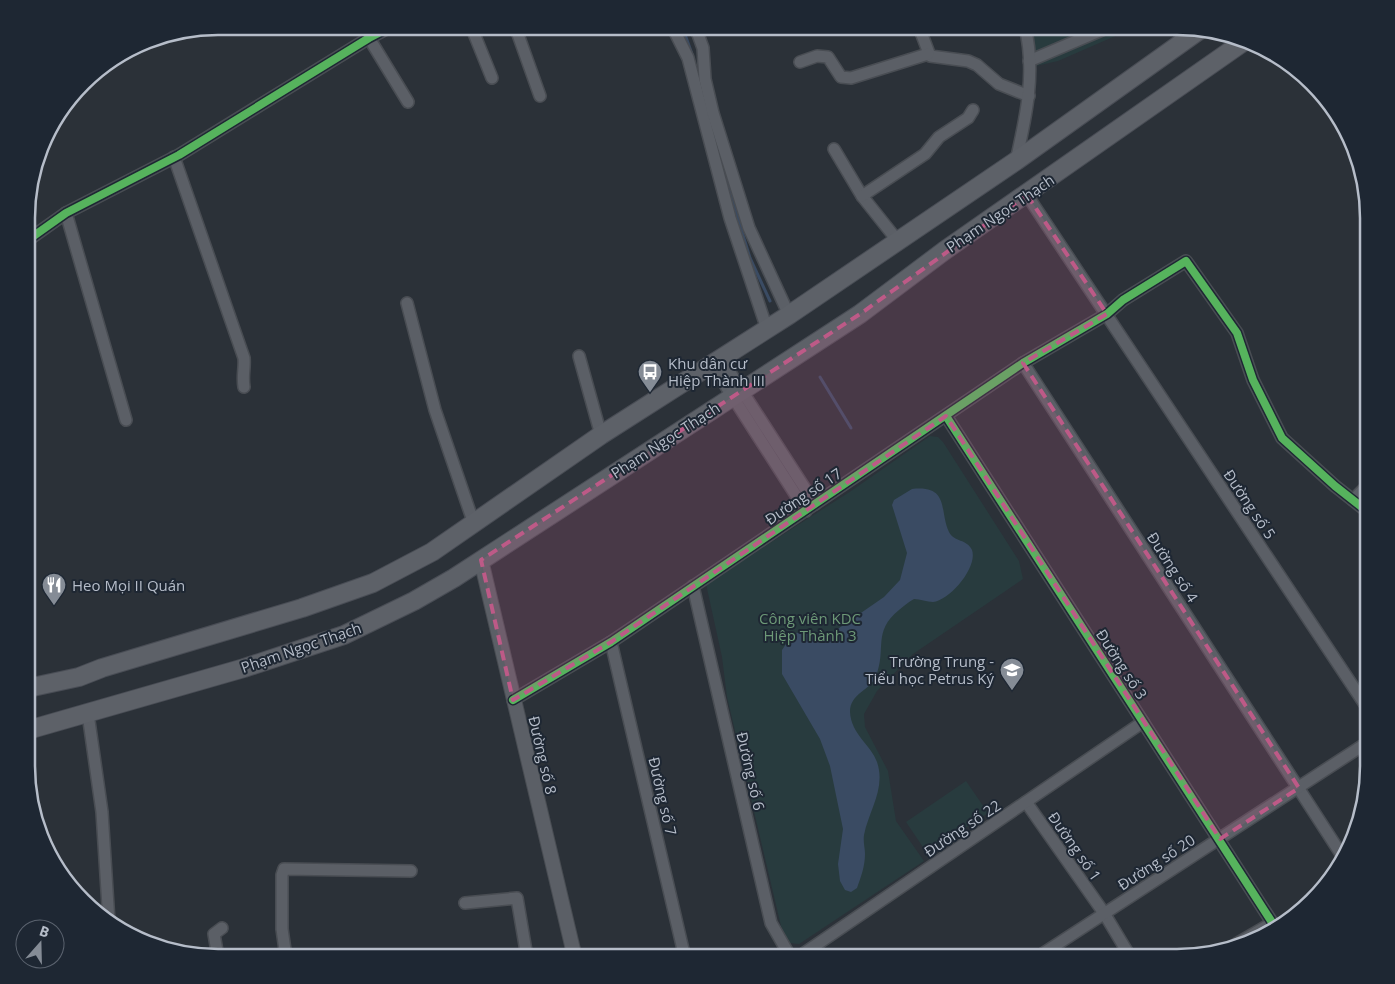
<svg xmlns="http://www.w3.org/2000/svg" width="1395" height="984" font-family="'Open Sans',sans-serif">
	<rect width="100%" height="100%" fill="#2b3138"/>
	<g fill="#283b3e">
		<polygon points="1031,27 1136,27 1058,61 1036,66"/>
		<polygon points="930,436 938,437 943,442 1019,561 1023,579 913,654 877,691 864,714 865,727 888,771 896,821 924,861 799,944 789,943 781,926 727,697 722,657 706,584 851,491"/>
		<polygon points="966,781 988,813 927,853 906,822"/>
	</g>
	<path fill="#3a4b63" d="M912,489c38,-4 27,22 37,43 5,10 18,7 23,18 6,17 -22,50 -39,52 -6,0 -13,-3 -19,-3 -6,3 -10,7 -15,11 -27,22 -12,38 -23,66 -6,15 -26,17 -26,36 1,22 21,33 27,50 9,27 -8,48 -13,73 -1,7 1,13 1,19 0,12 -4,23 -8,34l-6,4 -6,-2 -5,-9 -2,-17 5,-35 -13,-63 -10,-27 -38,-65v-24l10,-15 8,-3 29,3 55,-38 16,-17 7,-27 -15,-48 2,-5z"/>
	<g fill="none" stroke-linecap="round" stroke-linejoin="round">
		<g stroke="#3a4b63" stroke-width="3">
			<polyline points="682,26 692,54"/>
			<polyline points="719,156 750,258 770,301"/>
			<polyline points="820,377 851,428"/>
		</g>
		<defs>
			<g id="minor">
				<polyline points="471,26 492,78"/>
				<polyline points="515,26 540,96"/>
				<polyline points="672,26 688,58 730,218 767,329"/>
				<polyline points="695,26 703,48 705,79 713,113 749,228 789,315"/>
				<polyline points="919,27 930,56 968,61 977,65 999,84 1029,96"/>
				<polyline points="369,38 408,102"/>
				<polyline points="1029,61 1109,27"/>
				<polyline points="800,62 817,56 828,57 841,77 851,78 928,54"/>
				<polyline points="834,149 862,196 897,240"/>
				<path d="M174,157l70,201c1,11 -2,17 0,29"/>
				<path d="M1016,161c10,-44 20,-89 9,-134"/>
				<polyline points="1027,195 1368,709"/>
				<polyline points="862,196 925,154 939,137 968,118 973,110"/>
				<polyline points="66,213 126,420"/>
				<polyline points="28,240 66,213 179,155 369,38 392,26"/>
				<polyline points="407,303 435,410 474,524"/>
				<polyline points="579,356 601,435"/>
				<polyline points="722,360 815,504"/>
				<polyline points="1023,363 1343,857"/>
				<polyline points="713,366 806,511"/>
				<polyline points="946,416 1275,927"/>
				<polyline points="1353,500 1368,485"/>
				<polyline points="693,586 771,923 791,958"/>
				<polyline points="611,642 685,958"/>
				<polyline points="513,700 611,642 1023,363 1107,314 1123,300 1186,261 1237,333 1253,380 1282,438 1335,486 1368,512"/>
				<polyline points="88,714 102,812 109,922"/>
				<polyline points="1026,802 1104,913 1131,958"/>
				<polyline points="465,903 517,898 527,957"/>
				<polyline points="1236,944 1272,923"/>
				<polyline points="218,957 214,934 222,928"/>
				<polyline points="286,957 282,929 282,875 284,869 411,871"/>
				<polyline points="797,958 1143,722"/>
				<polyline points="1036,958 1368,742"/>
			</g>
			<polyline id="tertiary" points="481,560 575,958"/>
			<g id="primary">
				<polyline points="28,688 79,677 102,668 302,608 373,583 432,552 601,435 789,315 1016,161 1201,29"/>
				<polyline points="28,730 244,668 344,635 414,601 454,578 860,314 944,251 1246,40"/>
			</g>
		</defs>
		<use href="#minor" stroke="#494d53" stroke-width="14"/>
		<use href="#tertiary" stroke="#494d53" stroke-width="16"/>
		<use href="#primary" stroke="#494d55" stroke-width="20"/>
		<use href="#minor" stroke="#5b5f66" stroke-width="11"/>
		<use href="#tertiary" stroke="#5b5f66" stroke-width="14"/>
		<use href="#primary" stroke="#5d6168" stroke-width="18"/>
		<defs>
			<g id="cycleway">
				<polyline points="28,240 66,213 179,155 369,38 392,26"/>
				<polyline points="946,416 1275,927"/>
				<polyline points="513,700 611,642 1023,363 1107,314 1123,300 1186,261 1237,333 1253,380 1282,438 1335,486 1368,512"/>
			</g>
		</defs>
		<use href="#cycleway" stroke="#1e2733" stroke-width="11"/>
		<use href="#cycleway" stroke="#56b35d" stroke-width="8"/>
	</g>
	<path fill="#bd5a87" fill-opacity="0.2" stroke="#bd5a87" stroke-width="4" stroke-dasharray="10 6" stroke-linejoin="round" d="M1027,195l80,119 -84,49 276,425 -79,51 -274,-423 -335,226 -98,58 -32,-140 379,-246z"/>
	<defs>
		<symbol id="bus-pin" viewBox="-11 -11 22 30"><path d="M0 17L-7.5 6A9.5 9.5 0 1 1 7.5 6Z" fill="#858c96" stroke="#1e2733"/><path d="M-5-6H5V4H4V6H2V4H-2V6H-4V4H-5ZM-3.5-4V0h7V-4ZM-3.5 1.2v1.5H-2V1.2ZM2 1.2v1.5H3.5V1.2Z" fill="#fff"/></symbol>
		<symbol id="restaurant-pin" viewBox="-11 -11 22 30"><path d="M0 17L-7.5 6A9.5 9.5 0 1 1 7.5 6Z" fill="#858c96" stroke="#1e2733"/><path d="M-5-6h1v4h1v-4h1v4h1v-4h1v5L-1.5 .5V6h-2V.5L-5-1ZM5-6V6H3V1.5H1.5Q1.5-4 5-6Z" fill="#fff"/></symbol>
		<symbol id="school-pin" viewBox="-11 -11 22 30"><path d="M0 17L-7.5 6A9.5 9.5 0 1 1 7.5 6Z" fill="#858c96" stroke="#1e2733"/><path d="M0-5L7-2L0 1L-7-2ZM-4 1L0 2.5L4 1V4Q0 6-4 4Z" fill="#fff"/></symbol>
	</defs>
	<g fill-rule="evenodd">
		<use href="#bus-pin" x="636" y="358" width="28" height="38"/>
		<use href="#restaurant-pin" x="40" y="571" width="28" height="38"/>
		<use href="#school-pin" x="998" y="656" width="28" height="38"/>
	</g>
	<g text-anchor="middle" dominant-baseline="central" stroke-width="4" stroke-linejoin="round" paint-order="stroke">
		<g font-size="15" fill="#b6bdc9" stroke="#1e2733">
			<text transform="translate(1000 213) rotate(-34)">Phạm Ngọc Thạch</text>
			<text transform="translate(665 440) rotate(-33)">Phạm Ngọc Thạch</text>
			<text transform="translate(803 496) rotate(-34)">Đường số 17</text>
			<text transform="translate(1250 504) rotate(56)">Đường số 5</text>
			<text transform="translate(1173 567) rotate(57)">Đường số 4</text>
			<text transform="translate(301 647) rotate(-19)">Phạm Ngọc Thạch</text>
			<text transform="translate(1122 664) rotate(57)">Đường số 3</text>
			<text transform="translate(543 755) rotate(77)">Đường số 8</text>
			<text transform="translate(751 771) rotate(77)">Đường số 6</text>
			<text transform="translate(663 796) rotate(77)">Đường số 7</text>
			<text transform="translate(962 828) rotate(-34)">Đường số 22</text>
			<text transform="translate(1075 846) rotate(55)">Đường số 1</text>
			<text transform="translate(1156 862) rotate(-33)">Đường số 20</text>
		</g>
		<g font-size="15" fill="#b6bdc9" stroke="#1e2733" text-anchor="start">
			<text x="668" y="363">Khu dân cư<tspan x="668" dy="17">Hiệp Thành III</tspan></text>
			<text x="72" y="585">Heo Mọi II Quán</text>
			<text x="994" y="661" text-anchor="end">Trường Trung -<tspan x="994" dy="17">Tiểu học Petrus Ký</tspan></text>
		</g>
		<g font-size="15" fill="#6d9977" stroke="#1e2733">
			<text x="810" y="618">Công viên KDC<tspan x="810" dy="17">Hiệp Thành 3</tspan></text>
		</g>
	</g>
	<path d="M0 0H1395V984H0ZM218 35H1177A183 183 0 0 1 1360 218V766A183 183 0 0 1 1177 949H218A183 183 0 0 1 35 766V218A183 183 0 0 1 218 35Z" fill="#1e2733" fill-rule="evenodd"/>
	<path fill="none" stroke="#b6bdc9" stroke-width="2.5" d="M218 35H1177A183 183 0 0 1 1360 218V766A183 183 0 0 1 1177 949H218A183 183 0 0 1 35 766V218A183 183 0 0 1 218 35Z"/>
	<g transform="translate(40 944) rotate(20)"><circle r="24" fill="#1e2733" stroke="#5b636f"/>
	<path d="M0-4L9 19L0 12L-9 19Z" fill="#858c96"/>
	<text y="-8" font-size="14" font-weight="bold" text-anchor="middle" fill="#b6bdc9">B</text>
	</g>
</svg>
